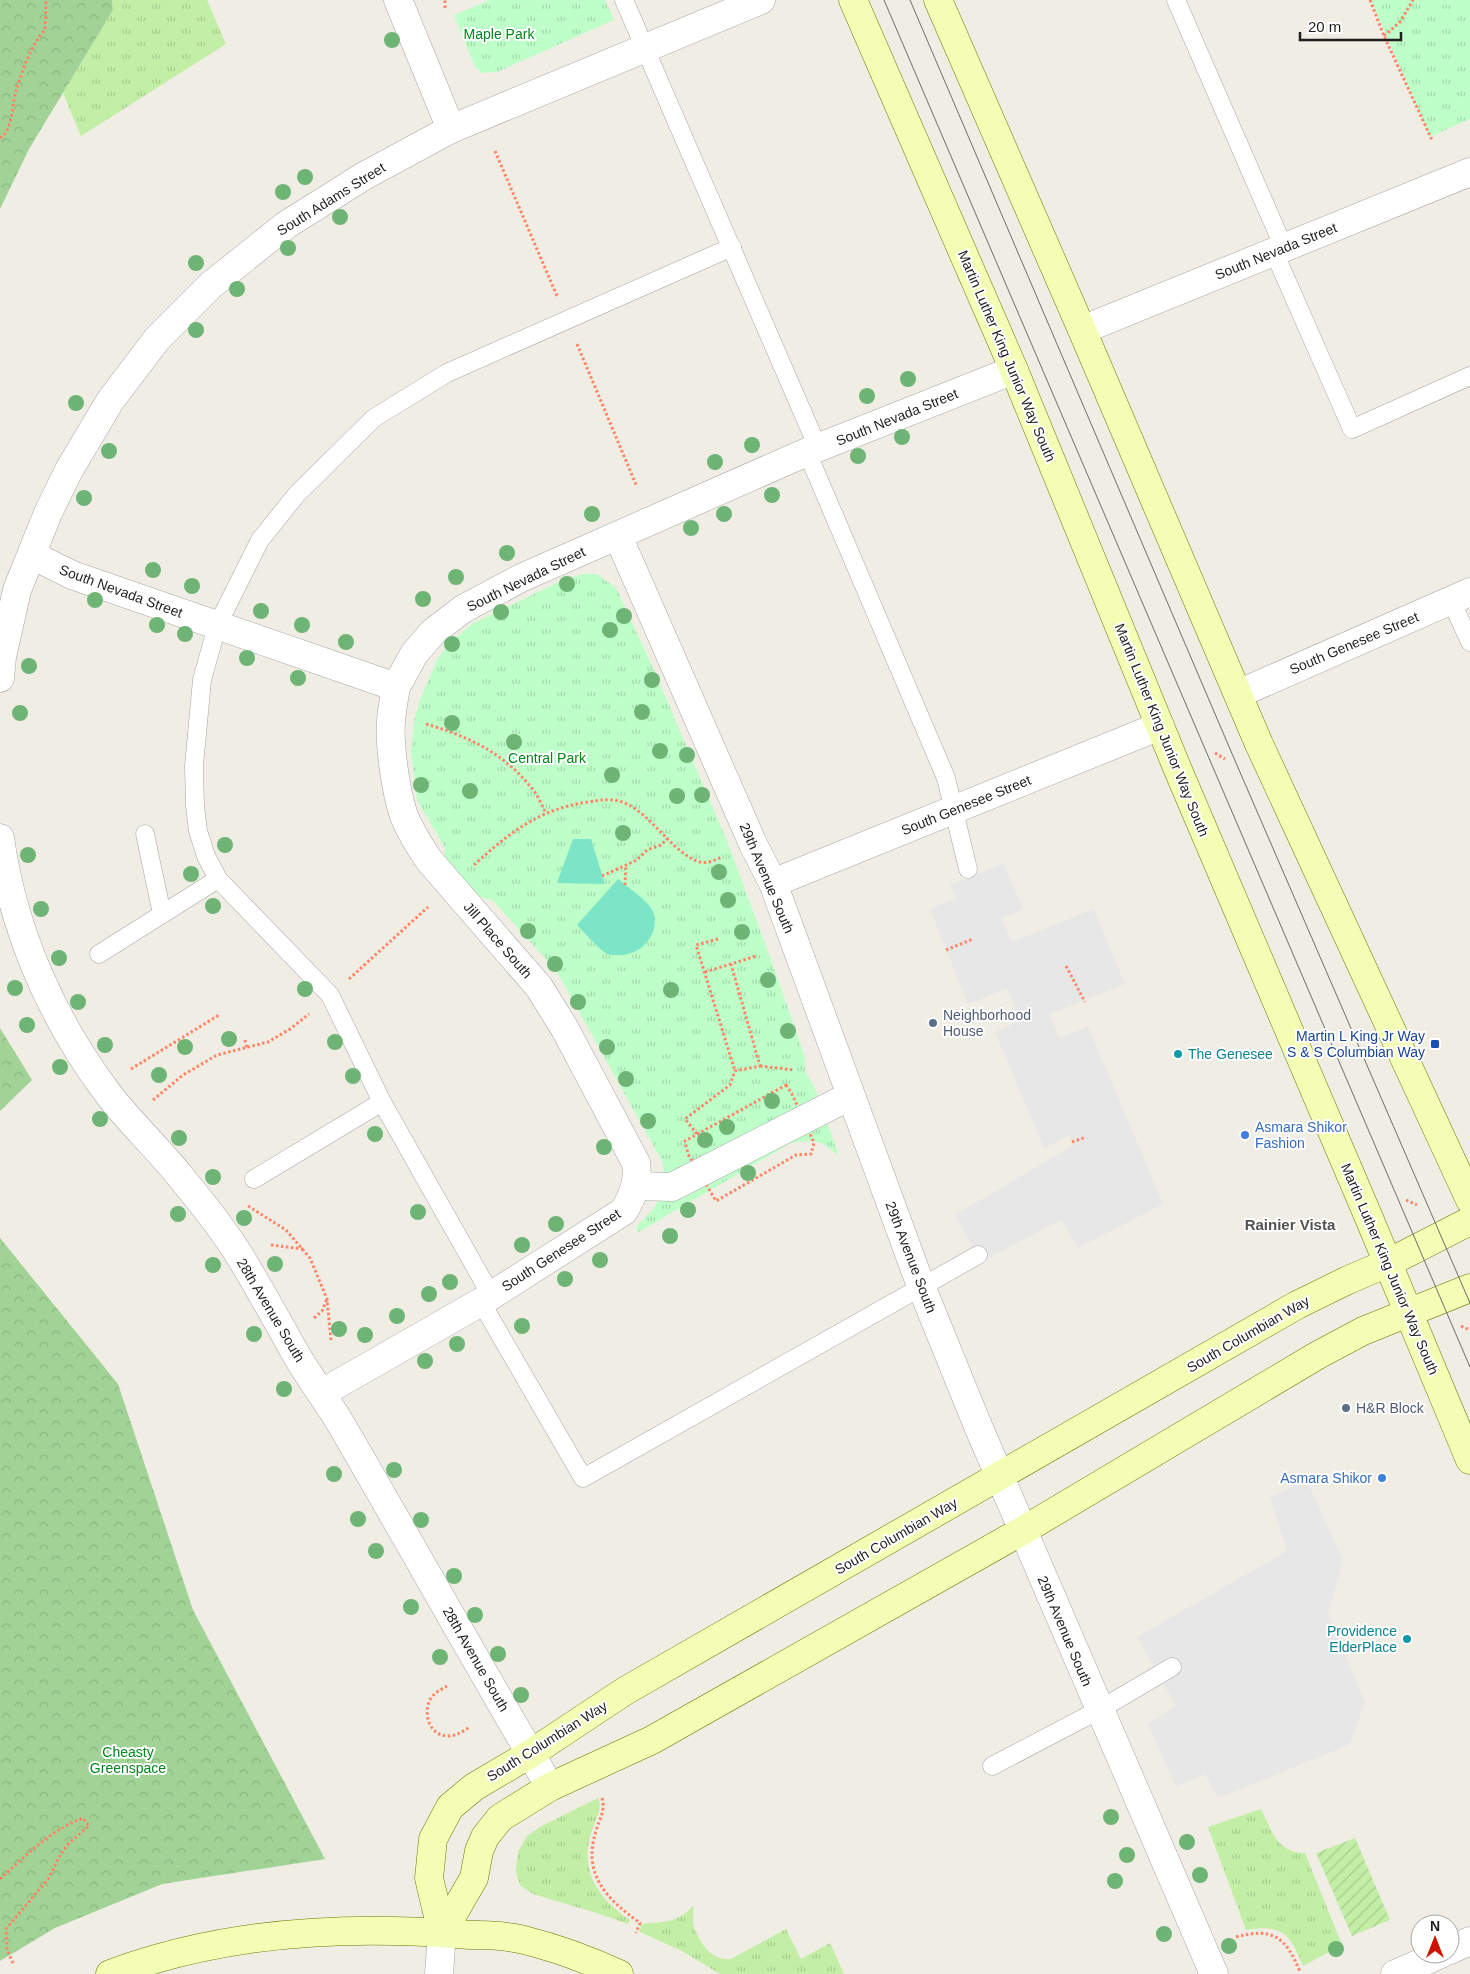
<svg xmlns="http://www.w3.org/2000/svg" width="1470" height="1974" font-family="Arial,sans-serif">
	<defs>
		<pattern id="grass-tufts" width="24" height="20" patternUnits="userSpaceOnUse" patternTransform="scale(1.25)"><rect width="24" height="20" fill="#c3eea6"/><path d="M3 7l-1-3M5 7V3M7 7l1-3M15 17l-1-3M17 17v-4M19 17l1-3" fill="none" stroke="#a7cc8e"/></pattern>
		<pattern id="forest-crowns" width="20" height="18" patternUnits="userSpaceOnUse" patternTransform="scale(1.25)"><rect width="20" height="18" fill="#a2d396"/><path d="M2 6a3 3 0 1 1 6 0M12 15a3 3 0 1 1 6 0" fill="none" stroke="#8bb581"/></pattern>
		<pattern id="park-tufts" width="24" height="20" patternUnits="userSpaceOnUse" patternTransform="scale(1.25)"><rect width="24" height="20" fill="#befec9"/><path d="M3 7l-1-3M5 7V3M7 7l1-3M15 17l-1-3M17 17v-4M19 17l1-3" fill="none" stroke="#a3d9ac"/></pattern>
		<pattern id="garden-furrows" width="10" height="10" patternUnits="userSpaceOnUse" patternTransform="scale(1.25)"><rect width="10" height="10" fill="#c3eea6"/><path d="M-1 1l2-2M0 10L10 0M9 11l2-2" fill="none" stroke="#a7cc8e"/></pattern>
	</defs>
	<rect width="100%" height="100%" fill="#f0ede4"/>
	<g fill="url(#grass-tufts)">
		<polygon points="112,0 207,0 226,44 81,136 63,93 113,10"/>
		<path d="M598,1798c5,10 -2,20 -5,29 -15,42 3,70 37,93l-2,4 -28,-10 -67,-20 -12,-8 -3,-7 -2,-8 2,-19 9,-16 13,-9z"/>
		<path d="M1261,1809c11,22 16,44 44,44l37,92 -39,21c-13,-32 -20,-42 -57,-36l-38,-103z"/>
		<path d="M693,1906c1,6 -1,15 1,21 6,16 18,35 37,32l55,-30 15,30 29,-16 14,31h-124l-38,-23 -42,-19 1,-8c22,-2 37,-1 52,-18z"/>
	</g>
	<g fill="url(#forest-crowns)">
		<polygon points="0,0 112,0 113,10 29,149 0,209"/>
		<polygon points="0,1028 32,1080 0,1111"/>
		<polygon points="0,1238 118,1384 193,1610 325,1859 162,1884 55,1928 0,1961"/>
	</g>
	<g fill="url(#park-tufts)">
		<polygon points="490,0 605,0 614,20 497,72 482,73 475,67 454,15"/>
		<polygon points="1371,0 1470,0 1470,119 1430,137"/>
		<path d="M583,574h14l19,14 38,82 73,171 43,116 35,100v14l10,17 24,68c-19,-16 -24,-17 -48,-13l-154,90v-7c23,-21 28,-32 26,-63l-107,-193 -63,-69 -14,-5 -35,-36 1,-12 -28,-48 -6,-49 3,-30 7,-24 17,-39 12,-15 22,-19 95,-46z"/>
	</g>
	<polygon fill="url(#garden-furrows)" points="1355,1838 1390,1920 1352,1936 1316,1853"/>
	<g fill="#7ce5c7">
		<polygon points="573,839 591,839 605,884 557,883"/>
		<path d="M618,879c9,8 33,23 36,35 5,23 -15,43 -38,41 -3,0 -6,0 -8,-1 -7,-2 -25,-23 -31,-29z"/>
	</g>
	<g fill="#e7e7e7">
		<polygon points="1004,864 1023,909 1002,918 1012,942 1094,909 1125,984 1049,1014 1059,1038 1088,1026 1163,1204 1078,1248 1061,1220 981,1262 955,1215 1074,1145 1069,1136 1044,1148 995,1032 1020,1021 1007,989 968,1004 930,909 956,898 950,884"/>
		<polygon points="1307,1481 1343,1560 1328,1613 1365,1703 1349,1745 1218,1798 1205,1774 1176,1787 1148,1724 1176,1706 1137,1637 1287,1551 1270,1497"/>
	</g>
	<g fill="none" stroke-linecap="round" stroke-linejoin="round">
		<defs>
			<g id="lane">
				<polyline points="624,0 818,448"/>
				<polyline points="1176,0 1284,248"/>
				<polyline points="1274,252 1352,429 1470,376"/>
				<polyline points="807,452 946,778 968,869"/>
				<polyline points="1451,600 1470,642"/>
				<polyline points="145,834 162,914"/>
				<polyline points="99,954 218,879"/>
				<polyline points="254,1179 382,1102"/>
				<polyline points="491,1295 382,1102 330,995 218,879 206,856 198,831 195,806 194,766 202,680 217,626 260,540 297,494 374,418 447,373 732,247"/>
				<polyline points="481,1302 583,1478 978,1255"/>
				<polyline points="992,1766 1099,1710 1172,1667"/>
			</g>
			<g id="street">
				<polyline points="398,0 451,129"/>
				<polyline points="1082,330 1470,172"/>
				<polyline points="618,536 753,844 773,883 921,1286 978,1426 1214,1974"/>
				<polyline points="32,555 72,575 396,687 414,654 433,632 463,609 521,578 807,452 1014,370"/>
				<polyline points="0,678 2,657 17,590 48,513 69,470 110,401 157,339 211,285 286,225 364,176 451,129 761,0"/>
				<polyline points="1238,694 1470,592"/>
				<path d="M0,838c13,92 51,179 106,253 22,30 50,55 73,84 20,24 40,49 57,75 22,35 41,71 61,106 14,24 31,46 45,70 70,120 137,241 208,361"/>
				<polyline points="773,883 1160,726"/>
				<polyline points="636,1186 672,1187 850,1096"/>
				<path d="M322,1393l159,-91 143,-91c9,-16 15,-30 12,-48l-71,-134 -26,-42 -111,-128c-9,-14 -18,-28 -24,-43 -8,-23 -15,-71 -13,-95 1,-12 3,-23 5,-34"/>
				<polyline points="1450,1950 1470,1941"/>
				<polyline points="439,1974 442,1933"/>
				<polyline points="1395,1974 1441,1954"/>
			</g>
			<g id="secondary">
				<polyline points="853,0 1014,370 1178,770 1369,1218 1470,1460"/>
				<polyline points="938,0 1082,330 1259,744 1470,1200"/>
				<polyline points="442,1933 429,1878 433,1839 450,1807 474,1787 530,1754 625,1691 1297,1305 1348,1280 1388,1263 1470,1221"/>
				<polyline points="442,1933 474,1878 479,1851 485,1837 500,1818 550,1787 652,1740 1022,1531 1318,1355 1363,1331 1470,1288"/>
				<path d="M110,1974c110,-41 230,-49 346,-40 22,2 47,0 68,6 32,8 65,20 95,34"/>
			</g>
		</defs>
		<use href="#lane" stroke="#a6a6a6" stroke-width="19"/>
		<use href="#street" stroke="#a6a6a6" stroke-width="29"/>
		<use href="#secondary" stroke="#627c00" stroke-width="29"/>
		<g stroke="#ff8567" stroke-width="3" stroke-dasharray="2.5 2.5" stroke-linecap="butt">
			<polyline points="1370,0 1384,36 1432,140"/>
			<polyline points="445,8 445,0"/>
			<polyline points="1384,36 1400,22 1413,0"/>
			<path d="M0,138c14,-10 11,-32 16,-47 6,-19 15,-47 29,-61l1,-30"/>
			<polyline points="495,151 557,296"/>
			<polyline points="577,344 637,487"/>
			<path d="M426,724c41,12 76,28 104,62 7,7 11,18 16,27"/>
			<polyline points="1215,753 1225,759"/>
			<path d="M474,865c35,-32 65,-56 114,-63 12,-2 22,-4 34,0 28,9 50,52 78,60 8,2 15,-2 22,-5"/>
			<polyline points="602,876 637,860 647,850 661,845 668,838"/>
			<polyline points="625,885 626,866"/>
			<polyline points="718,939 696,945 735,1071"/>
			<polyline points="946,950 973,939"/>
			<polyline points="1066,966 1085,1002"/>
			<polyline points="705,972 731,964"/>
			<polyline points="349,979 428,907"/>
			<polyline points="245,1040 247,1048"/>
			<polyline points="760,1066 794,1070"/>
			<polyline points="131,1069 219,1015"/>
			<polygon points="786,1085 792,1094 814,1143 811,1154 796,1155 716,1201 688,1154 685,1141"/>
			<polyline points="153,1100 183,1075 217,1055 268,1042 290,1029 309,1014"/>
			<polyline points="697,1134 685,1119 730,1085 735,1071 760,1066 731,964 756,956"/>
			<polyline points="1072,1142 1086,1137"/>
			<polyline points="1406,1200 1417,1205"/>
			<polyline points="248,1206 286,1230 310,1258 327,1299 331,1340"/>
			<polyline points="271,1245 303,1249"/>
			<polyline points="314,1318 322,1311 327,1299"/>
			<polyline points="1461,1326 1470,1330"/>
			<path d="M447,1686c-5,3 -12,6 -16,12 -9,14 -2,38 17,38 9,0 15,-5 22,-9"/>
			<path d="M602,1798c4,13 -3,21 -6,33 -14,44 11,68 44,92l-4,10"/>
			<path d="M0,1879c26,-23 50,-49 83,-61l6,8 -20,17 -9,12 -12,24 -42,50 1,21 6,13"/>
			<path d="M1236,1937c37,-10 50,0 64,35"/>
		</g>
		<use href="#lane" stroke="#fff" stroke-width="18"/>
		<use href="#street" stroke="#fff" stroke-width="28"/>
		<use href="#secondary" stroke="#f3feb4" stroke-width="28"/>
		<g stroke="#6d6d6d" stroke-width="1">
			<polyline points="884,0 1470,1367"/>
			<polyline points="910,0 1233,756 1470,1303"/>
		</g>
	</g>
	<g fill="#6eb475">
		<circle cx="392" cy="40" r="8"/>
		<circle cx="305" cy="177" r="8"/>
		<circle cx="283" cy="192" r="8"/>
		<circle cx="340" cy="217" r="8"/>
		<circle cx="288" cy="248" r="8"/>
		<circle cx="196" cy="263" r="8"/>
		<circle cx="237" cy="289" r="8"/>
		<circle cx="196" cy="330" r="8"/>
		<circle cx="908" cy="379" r="8"/>
		<circle cx="867" cy="396" r="8"/>
		<circle cx="76" cy="403" r="8"/>
		<circle cx="902" cy="437" r="8"/>
		<circle cx="752" cy="445" r="8"/>
		<circle cx="109" cy="451" r="8"/>
		<circle cx="858" cy="456" r="8"/>
		<circle cx="715" cy="462" r="8"/>
		<circle cx="772" cy="495" r="8"/>
		<circle cx="84" cy="498" r="8"/>
		<circle cx="592" cy="514" r="8"/>
		<circle cx="724" cy="514" r="8"/>
		<circle cx="691" cy="528" r="8"/>
		<circle cx="507" cy="553" r="8"/>
		<circle cx="153" cy="570" r="8"/>
		<circle cx="456" cy="577" r="8"/>
		<circle cx="567" cy="584" r="8"/>
		<circle cx="192" cy="586" r="8"/>
		<circle cx="423" cy="599" r="8"/>
		<circle cx="95" cy="600" r="8"/>
		<circle cx="261" cy="611" r="8"/>
		<circle cx="501" cy="612" r="8"/>
		<circle cx="624" cy="616" r="8"/>
		<circle cx="157" cy="625" r="8"/>
		<circle cx="302" cy="625" r="8"/>
		<circle cx="610" cy="630" r="8"/>
		<circle cx="185" cy="634" r="8"/>
		<circle cx="346" cy="642" r="8"/>
		<circle cx="452" cy="644" r="8"/>
		<circle cx="247" cy="658" r="8"/>
		<circle cx="29" cy="666" r="8"/>
		<circle cx="298" cy="678" r="8"/>
		<circle cx="652" cy="680" r="8"/>
		<circle cx="642" cy="712" r="8"/>
		<circle cx="20" cy="713" r="8"/>
		<circle cx="452" cy="723" r="8"/>
		<circle cx="514" cy="742" r="8"/>
		<circle cx="660" cy="751" r="8"/>
		<circle cx="687" cy="755" r="8"/>
		<circle cx="612" cy="775" r="8"/>
		<circle cx="421" cy="785" r="8"/>
		<circle cx="470" cy="791" r="8"/>
		<circle cx="702" cy="795" r="8"/>
		<circle cx="677" cy="796" r="8"/>
		<circle cx="623" cy="833" r="8"/>
		<circle cx="225" cy="845" r="8"/>
		<circle cx="28" cy="855" r="8"/>
		<circle cx="719" cy="872" r="8"/>
		<circle cx="191" cy="874" r="8"/>
		<circle cx="728" cy="900" r="8"/>
		<circle cx="213" cy="906" r="8"/>
		<circle cx="41" cy="909" r="8"/>
		<circle cx="528" cy="931" r="8"/>
		<circle cx="742" cy="932" r="8"/>
		<circle cx="59" cy="958" r="8"/>
		<circle cx="555" cy="964" r="8"/>
		<circle cx="768" cy="980" r="8"/>
		<circle cx="15" cy="988" r="8"/>
		<circle cx="305" cy="989" r="8"/>
		<circle cx="671" cy="990" r="8"/>
		<circle cx="78" cy="1002" r="8"/>
		<circle cx="578" cy="1002" r="8"/>
		<circle cx="27" cy="1025" r="8"/>
		<circle cx="788" cy="1031" r="8"/>
		<circle cx="229" cy="1039" r="8"/>
		<circle cx="335" cy="1042" r="8"/>
		<circle cx="105" cy="1045" r="8"/>
		<circle cx="185" cy="1047" r="8"/>
		<circle cx="607" cy="1047" r="8"/>
		<circle cx="60" cy="1067" r="8"/>
		<circle cx="159" cy="1075" r="8"/>
		<circle cx="353" cy="1076" r="8"/>
		<circle cx="626" cy="1079" r="8"/>
		<circle cx="772" cy="1101" r="8"/>
		<circle cx="100" cy="1119" r="8"/>
		<circle cx="648" cy="1121" r="8"/>
		<circle cx="727" cy="1127" r="8"/>
		<circle cx="375" cy="1134" r="8"/>
		<circle cx="179" cy="1138" r="8"/>
		<circle cx="705" cy="1140" r="8"/>
		<circle cx="604" cy="1147" r="8"/>
		<circle cx="748" cy="1173" r="8"/>
		<circle cx="213" cy="1177" r="8"/>
		<circle cx="688" cy="1210" r="8"/>
		<circle cx="418" cy="1212" r="8"/>
		<circle cx="178" cy="1214" r="8"/>
		<circle cx="244" cy="1218" r="8"/>
		<circle cx="556" cy="1224" r="8"/>
		<circle cx="670" cy="1236" r="8"/>
		<circle cx="522" cy="1245" r="8"/>
		<circle cx="600" cy="1260" r="8"/>
		<circle cx="275" cy="1264" r="8"/>
		<circle cx="213" cy="1265" r="8"/>
		<circle cx="565" cy="1279" r="8"/>
		<circle cx="450" cy="1282" r="8"/>
		<circle cx="429" cy="1294" r="8"/>
		<circle cx="397" cy="1316" r="8"/>
		<circle cx="522" cy="1326" r="8"/>
		<circle cx="339" cy="1329" r="8"/>
		<circle cx="254" cy="1334" r="8"/>
		<circle cx="365" cy="1335" r="8"/>
		<circle cx="457" cy="1344" r="8"/>
		<circle cx="425" cy="1361" r="8"/>
		<circle cx="284" cy="1389" r="8"/>
		<circle cx="394" cy="1470" r="8"/>
		<circle cx="334" cy="1474" r="8"/>
		<circle cx="358" cy="1519" r="8"/>
		<circle cx="421" cy="1520" r="8"/>
		<circle cx="376" cy="1551" r="8"/>
		<circle cx="454" cy="1576" r="8"/>
		<circle cx="411" cy="1607" r="8"/>
		<circle cx="475" cy="1615" r="8"/>
		<circle cx="498" cy="1654" r="8"/>
		<circle cx="440" cy="1657" r="8"/>
		<circle cx="521" cy="1695" r="8"/>
		<circle cx="1111" cy="1817" r="8"/>
		<circle cx="1187" cy="1842" r="8"/>
		<circle cx="1127" cy="1855" r="8"/>
		<circle cx="1200" cy="1875" r="8"/>
		<circle cx="1115" cy="1881" r="8"/>
		<circle cx="1164" cy="1934" r="8"/>
		<circle cx="1229" cy="1946" r="8"/>
		<circle cx="1336" cy="1949" r="8"/>
	</g>
	<g fill="#5c6f8a" stroke="#fff" stroke-width="2">
		<circle cx="933" cy="1023" r="5"/>
		<circle cx="1346" cy="1408" r="5"/>
	</g>
	<rect fill="#1a4fb4" stroke="#fff" stroke-width="2" x="1430" y="1039" width="10" height="10" rx="2.5"/>
	<g fill="#0f9aa8" stroke="#fff" stroke-width="2">
		<circle cx="1178" cy="1054" r="5"/>
		<circle cx="1407" cy="1639" r="5"/>
	</g>
	<g fill="#3f7fe0" stroke="#fff" stroke-width="2">
		<circle cx="1245" cy="1135" r="5"/>
		<circle cx="1382" cy="1478" r="5"/>
	</g>
	<g text-anchor="middle" dominant-baseline="central" stroke-width="4" stroke-linejoin="round" paint-order="stroke">
		<g font-size="14" fill="#03861b" stroke="#fff">
			<text x="499" y="34">Maple Park</text>
			<text x="547" y="758">Central Park</text>
			<text x="128" y="1752">Cheasty<tspan x="128" dy="16">Greenspace</tspan></text>
		</g>
		<g font-size="14" fill="#1f1f1f" stroke="#fff">
			<text transform="translate(331 199) rotate(-32)">South Adams Street</text>
			<text transform="translate(1276 251) rotate(-22)">South Nevada Street</text>
			<text transform="translate(1007 356) rotate(67)">Martin Luther King Junior Way South</text>
			<text transform="translate(897 417) rotate(-22)">South Nevada Street</text>
			<text transform="translate(526 579) rotate(-26)">South Nevada Street</text>
			<text transform="translate(121 591) rotate(20)">South Nevada Street</text>
			<text transform="translate(1354 643) rotate(-23)">South Genesee Street</text>
			<text transform="translate(1162 730) rotate(68)">Martin Luther King Junior Way South</text>
			<text transform="translate(966 805) rotate(-22)">South Genesee Street</text>
			<text transform="translate(767 878) rotate(67)">29th Avenue South</text>
			<text transform="translate(498 940) rotate(49)">Jill Place South</text>
			<text transform="translate(561 1250) rotate(-33)">South Genesee Street</text>
			<text transform="translate(911 1257) rotate(69)">29th Avenue South</text>
			<text transform="translate(1390 1269) rotate(67)">Martin Luther King Junior Way South</text>
			<text transform="translate(271 1310) rotate(59)">28th Avenue South</text>
			<text transform="translate(1248 1334) rotate(-30)">South Columbian Way</text>
			<text transform="translate(896 1536) rotate(-30)">South Columbian Way</text>
			<text transform="translate(1065 1631) rotate(67)">29th Avenue South</text>
			<text transform="translate(476 1659) rotate(60)">28th Avenue South</text>
			<text transform="translate(547 1741) rotate(-32)">South Columbian Way</text>
		</g>
		<g font-size="14" fill="#4e5e75" stroke="#fff" text-anchor="start">
			<text x="943" y="1015">Neighborhood<tspan x="943" dy="16">House</tspan></text>
			<text x="1356" y="1408">H&amp;R Block</text>
		</g>
		<g font-size="14" fill="#164399" stroke="#fff" text-anchor="end">
			<text x="1425" y="1036">Martin L King Jr Way<tspan x="1425" dy="16">S &amp; S Columbian Way</tspan></text>
		</g>
		<g font-size="14" fill="#0d838f" stroke="#fff" text-anchor="start">
			<text x="1188" y="1054">The Genesee</text>
			<text x="1397" y="1631" text-anchor="end">Providence<tspan x="1397" dy="16">ElderPlace</tspan></text>
		</g>
		<g font-size="14" fill="#366cbe" stroke="#fff" text-anchor="start">
			<text x="1255" y="1127">Asmara Shikor<tspan x="1255" dy="16">Fashion</tspan></text>
			<text x="1372" y="1478" text-anchor="end">Asmara Shikor</text>
		</g>
		<g font-size="15" font-weight="bold" fill="#525252" stroke="#fff">
			<text x="1290" y="1224">Rainier Vista</text>
		</g>
	</g>
	<g transform="translate(1435 1939)"><circle r="24" fill="#ffffff" stroke="#a5a5a5"/>
	<path d="M0-4L9 19L0 12L-9 19Z" fill="#ce1400"/>
	<text y="-8" font-size="14" font-weight="bold" text-anchor="middle" fill="#1f1f1f">N</text>
	</g>
	<path d="M1300 32v8h101v-8" fill="none" stroke="#1f1f1f" stroke-width="2.5"/>
	<text x="1308" y="32" font-size="15" fill="#1f1f1f" stroke="#ffffff" stroke-width="4" paint-order="stroke">20 m</text>
</svg>
